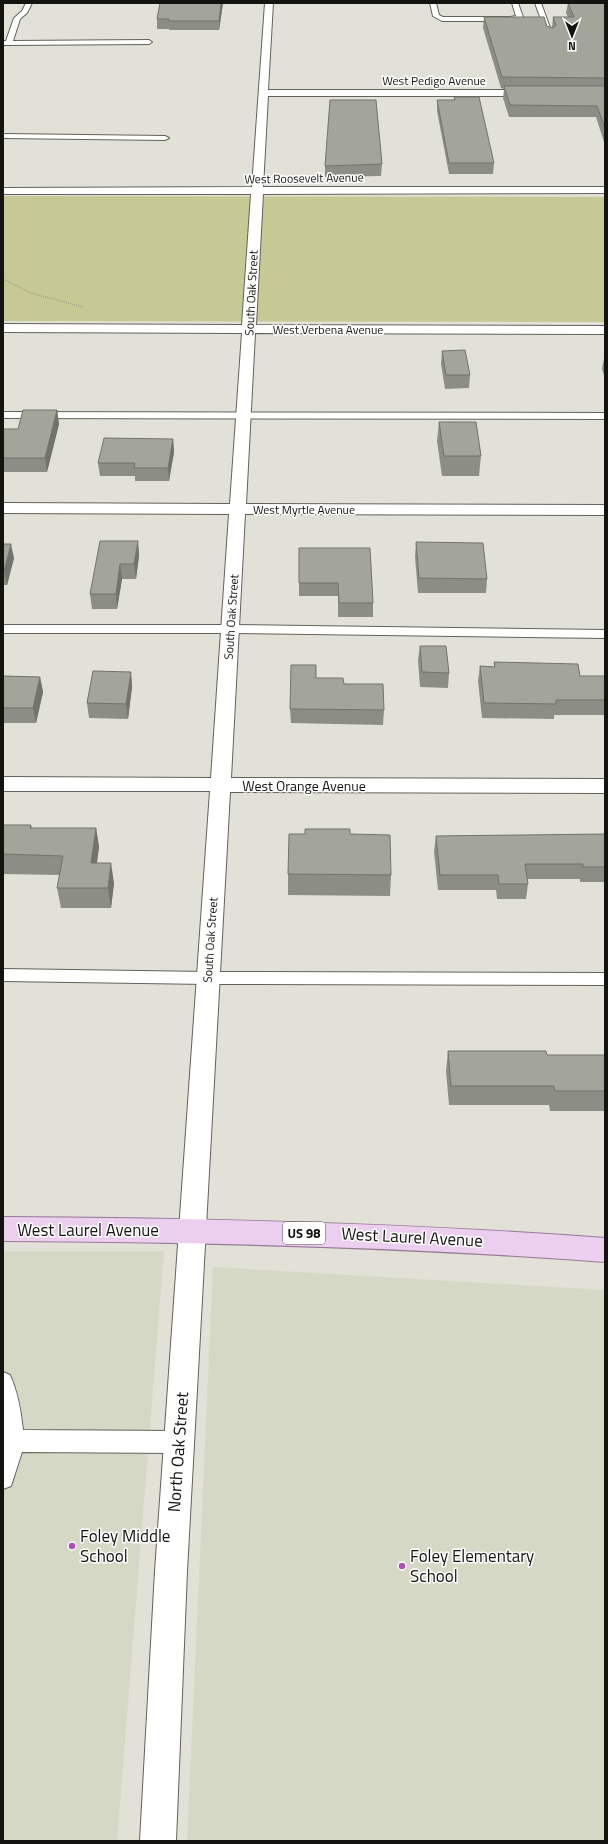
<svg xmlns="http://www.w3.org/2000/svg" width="608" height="1844" font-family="'Titillium Web',sans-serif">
	<rect width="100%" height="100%" fill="#e1e1d7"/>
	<g fill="#d6d8c6">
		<polygon points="3,1251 164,1251 117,1841 3,1841"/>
		<polygon points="213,1267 605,1290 605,1841 187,1841"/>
	</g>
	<polygon fill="#c6c993" points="3,196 605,197 605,322 3,321"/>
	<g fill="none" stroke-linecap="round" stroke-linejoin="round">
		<defs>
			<g id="lane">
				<polygon points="26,3 32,3 27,13 20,19 13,41 149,40 152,42 149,44 3,45 3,41 6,41 14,18 22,11"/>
				<polygon points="430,3 436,3 439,15 443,17 510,17 516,16 512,3 518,3 523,17 510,21 442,21 433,16"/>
				<polygon points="535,3 541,3 553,36 552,37 547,36"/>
				<polygon points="3,134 165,136 169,138 165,140 3,138"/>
				<polygon points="3,412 605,413 605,419 3,418"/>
				<polygon points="3,625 230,625 605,630 605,638 230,633 3,633"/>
				<polygon points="3,969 208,972 605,973 605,985 208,984 3,981"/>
				<path d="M3,1372l7,3c8,18 11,36 13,55l156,1 8,3 3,8 -3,8 -8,3 -157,-1 -11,34 -8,3z"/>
			</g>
			<polygon id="street" points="265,3 273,3 268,90 534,90 539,93 534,96 268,96 263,187 605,187 605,193 263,194 256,325 605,326 605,334 255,333 246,504 605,505 605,515 245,514 231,778 605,779 605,793 230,792 187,1571 176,1841 140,1841 155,1571 210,791 3,791 3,777 211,778 229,514 3,513 3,503 230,504 242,333 3,332 3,324 242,325 251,194 3,194 3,188 252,187"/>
			<path id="primary" d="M3,1217c201,1 402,6 602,21v24c-200,-15 -401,-20 -602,-21z"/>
		</defs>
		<use href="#lane" stroke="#62625a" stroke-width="2"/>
		<use href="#street" stroke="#62625a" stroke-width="2"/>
		<use href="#primary" stroke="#987798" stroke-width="2"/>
		<polyline stroke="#85857e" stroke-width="1.5" stroke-dasharray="0.5 1.5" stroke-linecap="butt" points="3,279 31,293 83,307"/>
		<use href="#lane" fill="#fff" fill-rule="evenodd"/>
		<use href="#street" fill="#fff" fill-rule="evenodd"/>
		<use href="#primary" fill="#ecceee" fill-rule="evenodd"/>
	</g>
	<g fill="#8c8d84">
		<polygon points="160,3 223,3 219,30 169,30 169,29 157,29 157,19"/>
		<polygon points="568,3 605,3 605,145 596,117 509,117 503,98 504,89 501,88 483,28 484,17 547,26 552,28 553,17 568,17 566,13"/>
		<polygon points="454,97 494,163 493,174 449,174 437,111 437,100 454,100"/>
		<polygon points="382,164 381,176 325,177 325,166"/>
		<polygon points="442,351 470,375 469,388 445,389 441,364"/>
		<polygon points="605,353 605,378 602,369"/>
		<polygon points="57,410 59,424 47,472 3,472 3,429 18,429"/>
		<polygon points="439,422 481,456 479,476 442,476 437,441"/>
		<polygon points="173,439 174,452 169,481 135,481 135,476 100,476 98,463"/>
		<polygon points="138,541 139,556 136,579 122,579 117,609 92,609 90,594"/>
		<polygon points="416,542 487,579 486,593 418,593 415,557"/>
		<polygon points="3,544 14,558 7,585 3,585"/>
		<polygon points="299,548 373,603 373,617 338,617 338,596 299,596"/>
		<polygon points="420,646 449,673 448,688 420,687 418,660"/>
		<polygon points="494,662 580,676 605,676 605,715 554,715 554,719 482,718 478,681 480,666 494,667"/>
		<polygon points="131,672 132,687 128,719 89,718 87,703"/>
		<polygon points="3,676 40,677 43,692 36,723 3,723"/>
		<polygon points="316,678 344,684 384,710 383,725 291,723 290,709"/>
		<polygon points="3,825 31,825 32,828 96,828 99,847 97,863 114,883 111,908 61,908 57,888 60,875 3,874"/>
		<polygon points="350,834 391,875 390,896 288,895 288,874"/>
		<polygon points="605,834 605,882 580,882 580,879 528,879 528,884 526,899 497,899 496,890 438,890 434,851 436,836"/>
		<polygon points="448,1051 547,1055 605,1055 605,1111 550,1111 549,1105 449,1105 446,1071"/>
	</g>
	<g fill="#72736c">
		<polygon points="221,3 223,3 219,30 219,21"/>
		<polygon points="57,410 59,424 47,472 45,458"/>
		<polygon points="173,439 174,452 169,481 168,468"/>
		<polygon points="138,541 139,556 136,579 134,564"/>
		<polygon points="11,544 14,558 7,585 4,571"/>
		<polygon points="120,564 122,579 117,609 116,594"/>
		<polygon points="131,672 132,687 128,719 126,704"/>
		<polygon points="40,677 43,692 36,723 33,708"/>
		<polygon points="96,828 99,847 94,882 91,863"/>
		<polygon points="111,863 114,883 111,908 108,888"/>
	</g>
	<g fill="#a3a49a" stroke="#72736c">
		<polygon points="160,3 221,3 219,21 169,21 169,19 157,19"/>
		<polygon points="568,3 605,3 605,78 502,77 484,17 544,17 547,26 553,28 556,25 553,17 574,17"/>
		<polygon points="504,86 605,86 605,128 597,106 510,105"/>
		<polygon points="454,97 479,97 494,163 449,163 437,100 455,100"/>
		<polygon points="330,100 376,100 382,164 325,166"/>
		<polygon points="465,350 470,375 446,375 442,351"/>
		<polygon points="23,410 57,410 45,458 3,458 3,429 18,429"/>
		<polygon points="439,422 476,422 481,456 444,456"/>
		<polygon points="104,438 173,439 168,468 134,468 135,463 98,463"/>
		<polygon points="100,541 138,541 134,564 120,564 116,594 90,594"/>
		<polygon points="416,542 483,543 487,579 419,578"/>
		<polygon points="3,544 11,544 4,571 3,571"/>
		<polygon points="299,548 370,548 373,603 339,603 338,583 299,583"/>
		<polygon points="420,646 446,646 449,673 422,672"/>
		<polygon points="494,662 578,664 580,676 605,676 605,700 556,700 556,704 484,703 480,666 495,667"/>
		<polygon points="291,665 316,665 316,678 343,678 344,684 383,684 384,710 290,709"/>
		<polygon points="93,671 131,672 126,704 87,703"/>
		<polygon points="3,676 40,677 33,708 3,708"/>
		<polygon points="3,825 31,825 30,828 96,828 91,863 111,863 108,888 57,888 63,856 3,854"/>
		<polygon points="305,829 350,829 350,834 390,835 391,875 288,874 289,834 305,834"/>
		<polygon points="605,834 605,867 583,867 583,864 525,864 528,884 499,884 498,875 440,875 436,836"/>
		<polygon points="448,1051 546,1051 547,1055 605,1055 605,1091 555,1091 554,1086 451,1086"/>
	</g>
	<g fill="#b04fb7" stroke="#fff" stroke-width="1.5">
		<circle cx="72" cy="1546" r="4"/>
		<circle cx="402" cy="1566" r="4"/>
	</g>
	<g text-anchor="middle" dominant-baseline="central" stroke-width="3" stroke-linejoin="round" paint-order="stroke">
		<g font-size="12" fill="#131310" stroke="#fff">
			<text x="434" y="80">West Pedigo Avenue</text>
			<text transform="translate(304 178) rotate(-1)">West Roosevelt Avenue</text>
			<text transform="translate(251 293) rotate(-87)">South Oak Street</text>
			<text x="328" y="329">West Verbena Avenue</text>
			<text x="304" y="509">West Myrtle Avenue</text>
			<text transform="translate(231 617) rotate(-86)">South Oak Street</text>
			<text transform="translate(210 940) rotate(-86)">South Oak Street</text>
		</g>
		<rect fill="#fff" stroke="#5a5a58" stroke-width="1" x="283" y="1222" width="42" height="22" rx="3"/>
		<g font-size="13" font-weight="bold" fill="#131310">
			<text x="304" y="1233">US 98</text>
		</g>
		<g font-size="14" fill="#131310" stroke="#fff">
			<text x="304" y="785">West Orange Avenue</text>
		</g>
		<g font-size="17" fill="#131310" stroke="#fff">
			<text x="88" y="1230">West Laurel Avenue</text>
			<text transform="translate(412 1237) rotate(3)">West Laurel Avenue</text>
			<text transform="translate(178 1452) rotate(-86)">North Oak Street</text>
		</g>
		<g font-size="17" fill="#131310" stroke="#fff" text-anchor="start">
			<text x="80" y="1536">Foley Middle<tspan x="80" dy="20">School</tspan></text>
			<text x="410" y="1556">Foley Elementary<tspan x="410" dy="20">School</tspan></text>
		</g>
	</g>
	<rect width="608" height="1844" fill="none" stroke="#131310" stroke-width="8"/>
	<g transform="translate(572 36) rotate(180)" stroke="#ffffff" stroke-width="3" paint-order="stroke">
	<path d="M0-3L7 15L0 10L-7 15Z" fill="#131310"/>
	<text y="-6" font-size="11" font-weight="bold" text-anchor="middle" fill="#131310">N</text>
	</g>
</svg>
